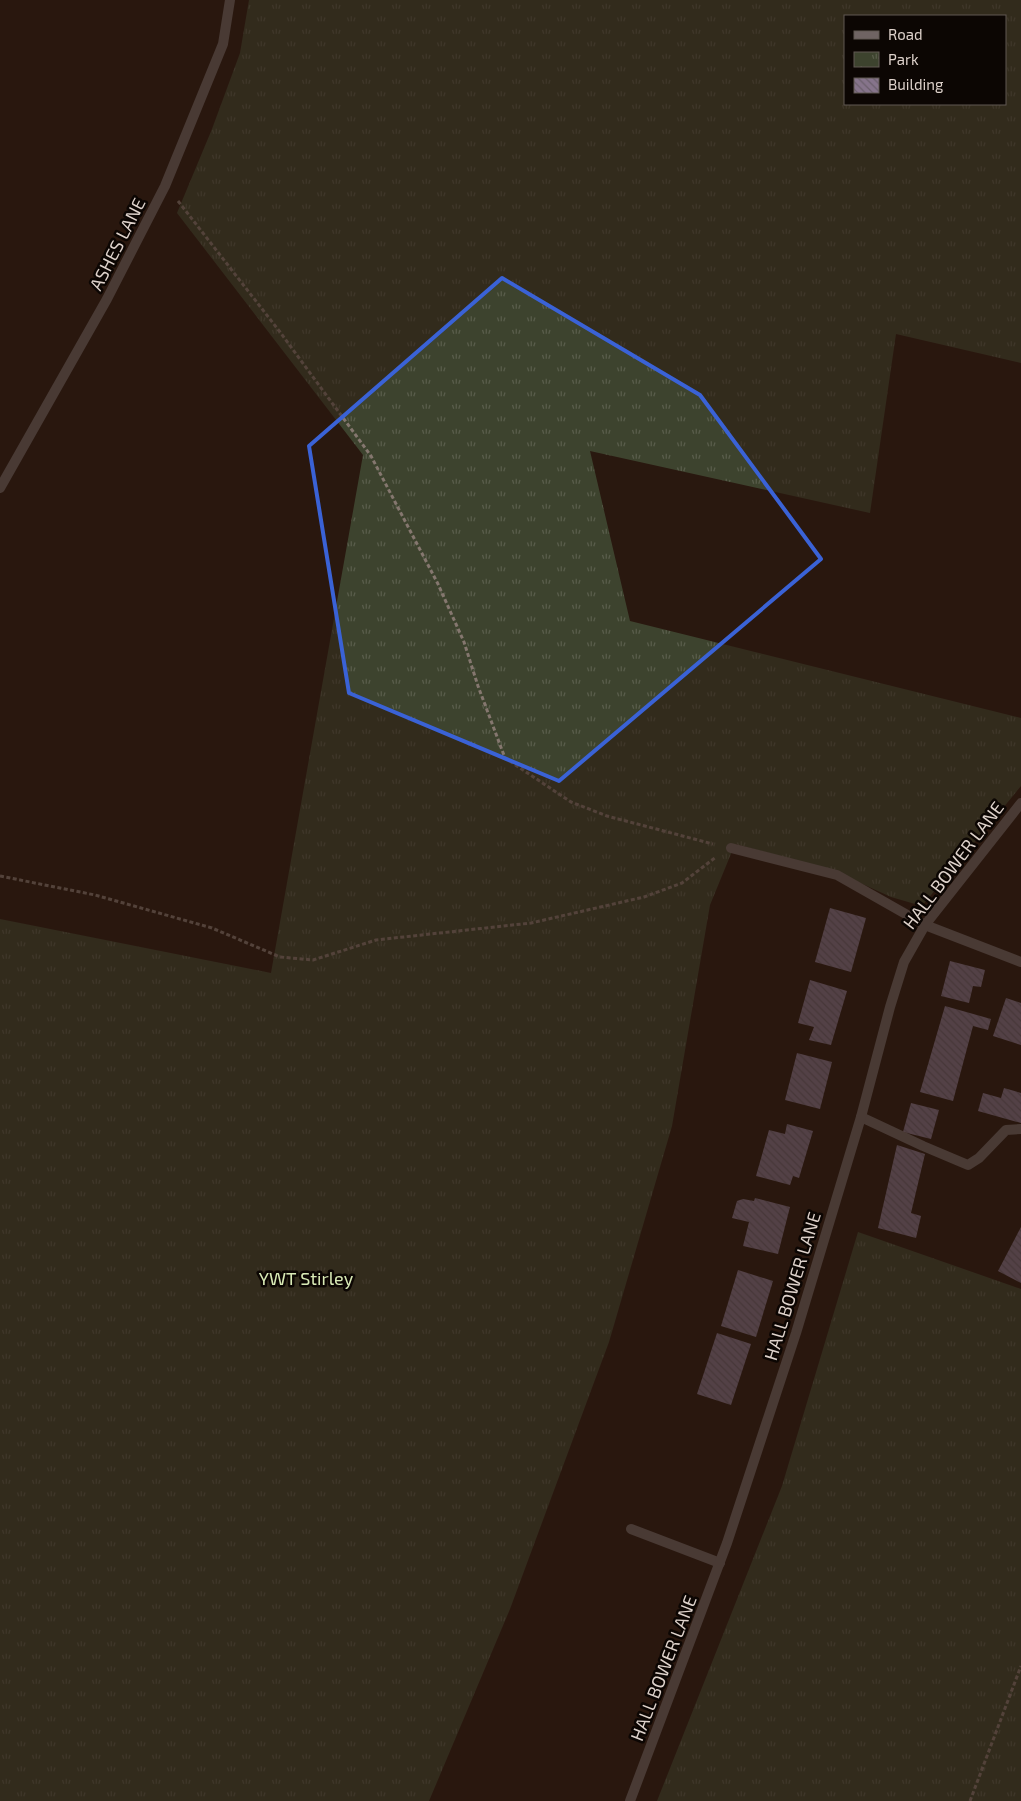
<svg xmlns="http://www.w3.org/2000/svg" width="1021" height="1801" font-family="'Exo 2',sans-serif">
	<defs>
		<pattern id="park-tufts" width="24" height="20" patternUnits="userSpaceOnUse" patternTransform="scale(1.25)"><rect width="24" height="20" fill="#3d432e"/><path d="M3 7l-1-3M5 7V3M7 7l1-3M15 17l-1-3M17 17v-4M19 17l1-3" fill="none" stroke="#595d4b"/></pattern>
		<pattern id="building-back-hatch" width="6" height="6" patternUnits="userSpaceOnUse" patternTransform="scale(1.25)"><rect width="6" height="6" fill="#86748b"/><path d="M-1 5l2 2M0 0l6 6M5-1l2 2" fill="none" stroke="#6b5f6c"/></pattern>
	</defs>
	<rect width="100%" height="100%" fill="#29180f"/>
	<g fill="url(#park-tufts)" fill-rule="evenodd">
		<path d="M249,0h772v363l-125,-29 -26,179 -280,-62 40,170 391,97v68l-99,120 -31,-9 -59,-27 -97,-26 -25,61 -38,221 -63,216 -99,267 -81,192h-429v-882l271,54 92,-518 -186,-242 35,-84 28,-76zM845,16h160v88h-160z"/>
		<polygon points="858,1232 1021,1289 1021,1801 657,1801 782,1486"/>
	</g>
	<g fill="url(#building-back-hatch)">
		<polygon points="830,908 866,918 851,972 815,962"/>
		<polygon points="950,961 985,970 981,987 973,986 969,1003 941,996"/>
		<polygon points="810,980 847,991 831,1045 809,1040 814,1027 798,1023"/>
		<polygon points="1006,998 1021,1003 1021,1045 993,1036"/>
		<polygon points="945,1006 991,1019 988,1030 973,1026 953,1101 920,1092"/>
		<polygon points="797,1053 832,1062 820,1109 785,1100"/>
		<polygon points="1004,1088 1021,1093 1021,1123 978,1111 983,1093 1001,1098"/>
		<polygon points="911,1103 939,1110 931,1139 903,1132"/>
		<polygon points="787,1124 813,1131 799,1178 793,1176 790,1185 756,1176 769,1130 785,1134"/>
		<polygon points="897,1145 925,1154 911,1213 921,1216 916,1238 878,1228"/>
		<polygon points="755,1198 790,1207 778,1254 743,1246 749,1222 732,1218 737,1201 743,1199 754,1201"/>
		<polygon points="1021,1227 1021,1283 998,1271"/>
		<polygon points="738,1270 773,1281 756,1337 721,1326"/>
		<polygon points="717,1333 751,1344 731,1405 697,1394"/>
	</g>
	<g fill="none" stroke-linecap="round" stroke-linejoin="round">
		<g stroke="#85776f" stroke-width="3" stroke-dasharray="4 2.5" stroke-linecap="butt">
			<polyline points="178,201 280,332 371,456 438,584 464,642 478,686 505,758 571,802 607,816 713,844"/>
			<polyline points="0,876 95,895 212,928 280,957 313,960 376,940 531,923 644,897 682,883 716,857"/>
			<polyline points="970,1801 1021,1666"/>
		</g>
		<g stroke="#6f6463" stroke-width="10">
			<polyline points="731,848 837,875 925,925"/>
			<polyline points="861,1117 923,1146 968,1165 979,1158 1006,1130 1021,1129"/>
			<polyline points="631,1529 720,1563"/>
		</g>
		<g stroke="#6f6463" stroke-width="10">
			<polyline points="0,488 107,299 165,186 223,44 230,0"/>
			<polyline points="925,925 1021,962"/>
			<polyline points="630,1801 727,1543 796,1333 861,1117 890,1007 904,962 925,925 1021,803"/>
		</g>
	</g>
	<path d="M0 0H1021V1801H0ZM502,278l198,117 121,164 -262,222 -210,-88 -40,-247z" fill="#29180f" fill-opacity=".55" fill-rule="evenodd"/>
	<path fill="none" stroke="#3a62d6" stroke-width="4" stroke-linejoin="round" d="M502,278l198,117 121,164 -262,222 -210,-88 -40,-247z"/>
	<g text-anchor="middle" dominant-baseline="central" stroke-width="5" stroke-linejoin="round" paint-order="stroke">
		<g font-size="18" fill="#ded2cb" stroke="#0c0603">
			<text transform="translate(117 244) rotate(-63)">ASHES LANE</text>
			<text transform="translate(953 865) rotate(-53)">HALL BOWER LANE</text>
			<text transform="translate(792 1286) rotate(-73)">HALL BOWER LANE</text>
			<text transform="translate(663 1668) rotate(-69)">HALL BOWER LANE</text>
		</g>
		<g font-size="18" fill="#d8e9b5" stroke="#0c0603">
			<text x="306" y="1278">YWT Stirley</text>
		</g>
	</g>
	<rect x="844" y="15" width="162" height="90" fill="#0c0603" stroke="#605853"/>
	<rect x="854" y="31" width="25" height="8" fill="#6f6463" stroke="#605853"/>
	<text x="888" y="40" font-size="15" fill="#ded2cb">Road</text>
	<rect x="854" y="52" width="25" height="15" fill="url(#park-tufts)" stroke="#605853"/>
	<text x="888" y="65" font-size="15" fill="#ded2cb">Park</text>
	<rect x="854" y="78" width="25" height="15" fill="url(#building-back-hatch)" stroke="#605853"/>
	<text x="888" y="90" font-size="15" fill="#ded2cb">Building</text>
</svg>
